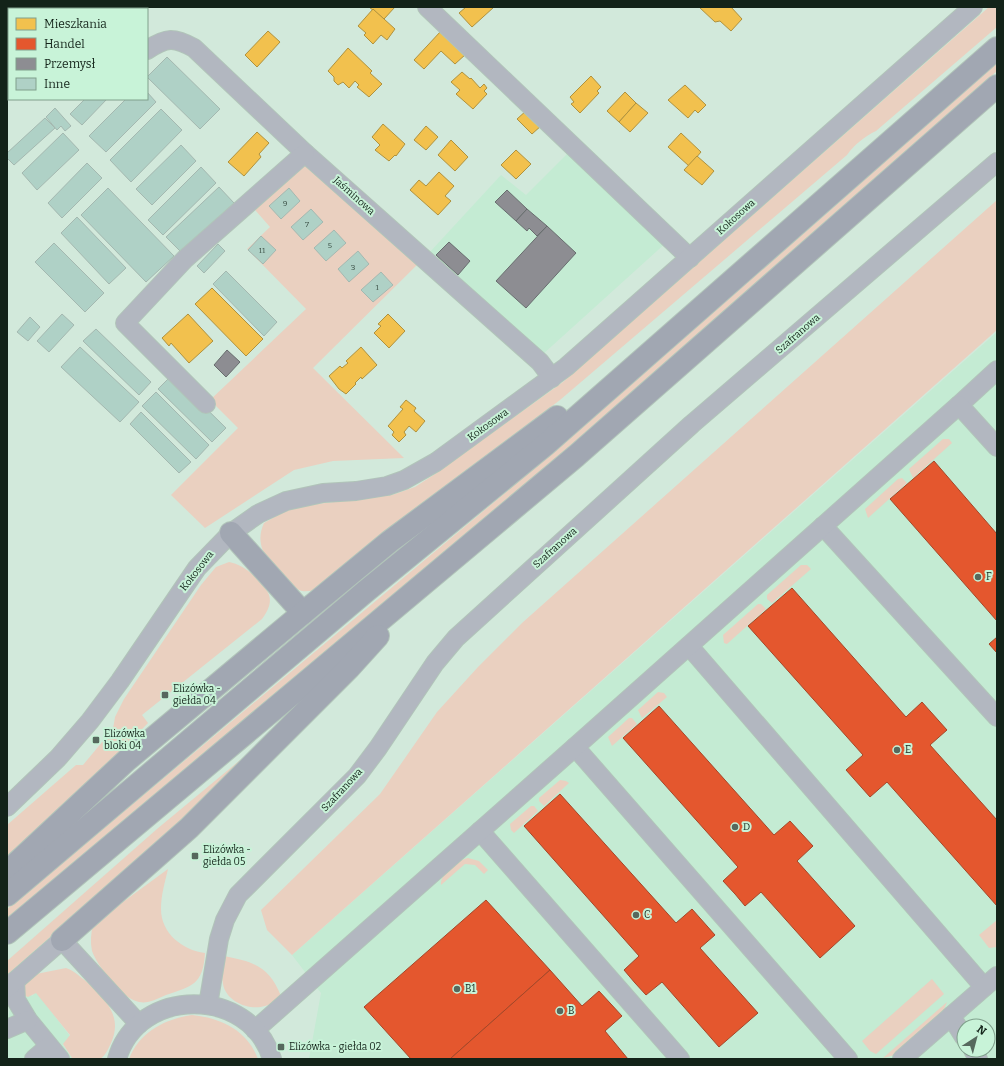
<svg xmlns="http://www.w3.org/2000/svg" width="1004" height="1066" font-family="Bitter,serif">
	<rect width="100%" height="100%" fill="#d2e9db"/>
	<g fill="#c4ebd3" fill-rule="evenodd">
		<polygon points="570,151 668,241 542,355 429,253 501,175 526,195"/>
		<path d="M997,332v727h-688l12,-66 -29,-38zM964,1026h24v24h-24z"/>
		<polygon points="24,985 32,996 36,992 70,1036 63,1045 73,1059 7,1059 7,1023 11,1004 7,1003 7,1000"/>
	</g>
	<g fill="#ead0c0">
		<path d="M989,7h8v20l-121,104c-11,5 -22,14 -29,24l-287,245 -147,110 -93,79c-6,1 -15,4 -21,1 -4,-2 -8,-7 -12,-10 -18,-15 -34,-34 -23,-57l28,-16 100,-12 23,-8 20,-13 128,-92z"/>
		<polygon points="997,60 997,71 795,252 441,559 299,673 7,920 7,909 505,493 834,207"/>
		<polygon points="305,153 424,258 313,368 404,458 333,461 294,470 205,528 171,495 238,428 210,400 306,309 247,249 270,227 249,203"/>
		<polygon points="997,200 997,330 292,955 267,930 261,910 380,794 437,712 478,667 522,623"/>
		<polygon points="943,439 949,439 952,443 913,478 909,469"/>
		<polygon points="902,478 907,483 868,518 865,509 898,479"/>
		<path d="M229,562c14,2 35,19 40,33 3,9 -2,17 -7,24l-120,96 6,8 -39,40 -102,93v-31l69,-60h7l30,-36 2,-12 9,-18 77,-114 15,-18z"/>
		<polygon points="801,565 807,565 811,569 772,603 767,599 767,595"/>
		<polygon points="758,604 761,604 766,609 727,644 724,643 723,635"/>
		<polygon points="658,692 664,693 667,697 642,718 638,710"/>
		<polygon points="629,718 632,718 637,724 612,746 608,737"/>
		<polygon points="251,751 165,836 7,975 7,961 157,829"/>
		<polygon points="560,780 566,781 569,783 544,806 539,801 539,798"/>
		<polygon points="531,806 534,806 538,811 514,833 511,830 510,824"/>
		<path d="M468,858l11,3 9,9 -4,4 -9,-9 -10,-1 -24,21c-1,-12 17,-25 27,-27z"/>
		<path d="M168,869c-3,13 -7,26 -7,40 0,24 21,41 44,44 -2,32 -13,33 -39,42 -9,4 -18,9 -27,7 -17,-3 -41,-35 -47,-51 -2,-9 -1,-18 1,-27z"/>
		<polygon points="997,920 997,947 989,948 979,935"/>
		<path d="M224,956c30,6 45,10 57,40 -5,4 -9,8 -16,10 -15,5 -39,-4 -42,-22 -2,-9 0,-19 1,-28z"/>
		<path d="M66,968c9,3 14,9 21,14 19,17 36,35 24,61 -3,6 -5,12 -11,16l-28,-1 -9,-14 7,-9 -34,-42 -8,4 -5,-2 1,-10 12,-11z"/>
		<polygon points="932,979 944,994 876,1054 870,1051 862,1041"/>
		<polygon points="947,1002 942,1014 895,1055 883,1058"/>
		<path d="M192,1015c29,3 55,15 66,44h-129c10,-27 36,-40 63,-44z"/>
	</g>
	<g fill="#f2c14e" stroke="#af923e">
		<polygon points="369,7 395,7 384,19"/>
		<polygon points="466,7 494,7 472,27 459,13"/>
		<polygon points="699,7 731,7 742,19 731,31 720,21 715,22"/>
		<polygon points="373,9 395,29 387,40 381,35 373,44 364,35 366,33 358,26"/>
		<polygon points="268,31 280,42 257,67 245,55"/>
		<polygon points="441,31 466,54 455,64 441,51 424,69 414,60"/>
		<polygon points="348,48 372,71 370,73 382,84 369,97 357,87 359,85 355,81 349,88 343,82 338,85 334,81 334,77 328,71"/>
		<polygon points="462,72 470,79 471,78 480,88 484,84 487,88 484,91 487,94 473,109 456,94 460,90 451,82"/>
		<polygon points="591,76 601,87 597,91 599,93 580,113 571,104 574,102 570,97"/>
		<polygon points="685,85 706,105 698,113 695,110 688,118 668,100"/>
		<polygon points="625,92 636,103 619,122 607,111"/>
		<polygon points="636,103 648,113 630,132 619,122"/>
		<polygon points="527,110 542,125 532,134 517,119"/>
		<polygon points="383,124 405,144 396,156 395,155 389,161 375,150 380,145 372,137"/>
		<polygon points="426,126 438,137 426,150 414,140"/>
		<polygon points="257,132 269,143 259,154 261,157 244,176 228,162"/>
		<polygon points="681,133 701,152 689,166 668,147"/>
		<polygon points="451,140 468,157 455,171 438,155"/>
		<polygon points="516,150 531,164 516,179 501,165"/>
		<polygon points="697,156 714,171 702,185 684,170"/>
		<polygon points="439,172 454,186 445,196 451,201 438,215 410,190 419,180 426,186"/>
		<polygon points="212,288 263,339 246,356 195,304"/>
		<polygon points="188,314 213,341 189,363 171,343 169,346 162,338"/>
		<polygon points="388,314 405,331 389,348 374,333 381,326 378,324"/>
		<polygon points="361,347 377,365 362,379 361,377 355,383 356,384 346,394 339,389 329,376 340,366 342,368 348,363 346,361"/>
		<polygon points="406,400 416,408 414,411 425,421 416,432 409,426 404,432 406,435 399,442 392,435 394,432 388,426 403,409 400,407"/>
	</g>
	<g fill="#e4572e" stroke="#a54728">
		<polygon points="934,461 997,534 997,621 890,499"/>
		<polygon points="792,588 906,717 922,702 947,730 930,745 997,820 997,906 887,782 870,797 846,770 863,755 748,626"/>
		<polygon points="997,637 997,653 989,644"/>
		<polygon points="659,706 774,835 790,821 813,846 797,861 855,926 820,958 761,892 745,906 735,894 723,881 738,867 623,738"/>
		<polygon points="560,794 676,923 692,909 715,935 700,948 758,1013 719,1047 662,982 646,995 635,983 624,970 639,956 524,826"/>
		<polygon points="486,900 550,970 450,1059 411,1059 364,1007"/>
		<polygon points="550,970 582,1006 599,991 622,1016 605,1031 628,1059 450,1059"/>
	</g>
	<g fill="#8d8d92" stroke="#686d6e">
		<polygon points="507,190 527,209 516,221 495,202"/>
		<polygon points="527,209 547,226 537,236 529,228 527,231 516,221"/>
		<polygon points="547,226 576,253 526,308 496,281"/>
		<polygon points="449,242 470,261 458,275 436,255"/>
		<polygon points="227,350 240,362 226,377 214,365"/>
	</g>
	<g fill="#afd1c6" stroke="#a4b8b0">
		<polygon points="167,57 220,109 200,129 147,77"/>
		<polygon points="147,92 156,102 106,152 89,136 126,99 147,99"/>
		<polygon points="85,99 107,99 82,125 70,114"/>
		<polygon points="55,108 71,126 65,131 61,126 57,130 46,117"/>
		<polygon points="161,109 182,130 131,182 110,160"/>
		<polygon points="45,118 55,128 14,165 7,158 7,153"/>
		<polygon points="63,133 79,150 37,190 22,173"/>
		<polygon points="181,145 196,161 152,205 136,189"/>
		<polygon points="87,163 102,178 62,218 48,203"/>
		<polygon points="201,167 216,183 163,235 148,220"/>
		<polygon points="219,187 234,203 182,253 166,237"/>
		<polygon points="108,188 174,256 146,282 81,215"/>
		<polygon points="289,188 300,201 281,219 269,206"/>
		<polygon points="311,209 323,222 303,240 291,227"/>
		<polygon points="77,217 126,268 109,284 61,233"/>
		<polygon points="334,230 346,243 326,261 314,248"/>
		<polygon points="261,236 276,250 263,264 248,250"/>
		<polygon points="54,243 104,293 85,312 35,262"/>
		<polygon points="218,244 225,251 204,273 197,266"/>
		<polygon points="358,251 369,264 349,282 338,269"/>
		<polygon points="226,271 277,322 264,336 213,284"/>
		<polygon points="381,272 393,285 373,302 361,290"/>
		<polygon points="62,314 74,325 49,352 37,341"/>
		<polygon points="30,317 40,327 28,341 17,332"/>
		<polygon points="96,329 151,382 139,395 83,341"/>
		<polygon points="80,347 139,402 120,422 61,367"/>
		<polygon points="172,375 226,428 212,442 158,389"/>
		<polygon points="156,392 209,445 196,459 142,406"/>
		<polygon points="141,412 191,462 179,473 130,424"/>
	</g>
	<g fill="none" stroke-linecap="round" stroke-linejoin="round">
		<defs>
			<g id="minor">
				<polyline points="427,7 690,258"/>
				<polyline points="31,9 34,7"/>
				<polyline points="7,29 9,28"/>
				<path d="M147,50c20,-13 27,-13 47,-2l111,105 235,209 12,16"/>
				<polyline points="206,404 125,323 185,259 305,153"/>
				<polyline points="959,405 997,370"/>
				<polyline points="823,526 997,717"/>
				<polyline points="689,646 984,987"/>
				<polyline points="575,747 848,1059"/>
				<polyline points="7,807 58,758 90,721 120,681 197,568 231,533 258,514 286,501 323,493 356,491 387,486 404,480 436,462 566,367 973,7"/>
				<polyline points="480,831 680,1059"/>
				<polyline points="15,981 16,1000 28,1020 60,1059"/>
				<polyline points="7,988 62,940 139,1024"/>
				<polyline points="208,1005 219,939 225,920 238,895 357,776 378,748 435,663 456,638 692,424 997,162"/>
				<polyline points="951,1016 964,1037"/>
				<polyline points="7,1029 28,1020"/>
				<polyline points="255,1030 575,747 959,405 997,447"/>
				<polyline points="973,1050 978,1059"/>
				<polyline points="34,1059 48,1047"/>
				<path d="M117,1059c21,-73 133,-73 155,0"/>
				<polyline points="902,1059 997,976"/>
			</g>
			<g id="major">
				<polyline points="231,533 303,613"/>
				<polyline points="7,872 127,760 303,613 389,542 557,417"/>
				<polyline points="7,895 366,591 545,445 997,48"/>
				<polyline points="7,933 576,456 997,86"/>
				<polyline points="62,940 189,828 349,668 378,636"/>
			</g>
		</defs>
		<use href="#minor" stroke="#b1c4b9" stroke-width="20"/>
		<use href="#major" stroke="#b1c4b9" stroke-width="24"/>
		<use href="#minor" stroke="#b2b7c0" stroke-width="18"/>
		<use href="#major" stroke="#a1a7b2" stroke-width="22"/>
	</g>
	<g fill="#56685d" stroke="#c8f3d8" stroke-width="1.5">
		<circle cx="978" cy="577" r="4"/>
		<rect x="161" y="691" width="8" height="8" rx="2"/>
		<rect x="92" y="736" width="8" height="8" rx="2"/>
		<circle cx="897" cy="750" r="4"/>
		<circle cx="735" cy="827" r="4"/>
		<rect x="191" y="852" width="8" height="8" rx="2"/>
		<circle cx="636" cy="915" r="4"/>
		<circle cx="457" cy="989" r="4"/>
		<circle cx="560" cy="1011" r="4"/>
		<rect x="277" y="1043" width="8" height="8" rx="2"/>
	</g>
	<g text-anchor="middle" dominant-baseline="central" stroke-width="4" stroke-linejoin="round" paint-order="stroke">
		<g font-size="8" fill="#3a4e44">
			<text x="285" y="203">9</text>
			<text x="307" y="224">7</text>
			<text x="330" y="245">5</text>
			<text x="262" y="250">11</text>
			<text x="353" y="267">3</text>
			<text x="377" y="287">1</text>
		</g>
		<g font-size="10" fill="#132319" stroke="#c8f3d8">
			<text transform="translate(354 196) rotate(42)">Jaśminowa</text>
			<text transform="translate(736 217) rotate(-42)">Kokosowa</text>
			<text transform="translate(798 334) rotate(-41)">Szafranowa</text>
			<text transform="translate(488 425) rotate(-36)">Kokosowa</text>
			<text transform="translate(555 548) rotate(-42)">Szafranowa</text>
			<text transform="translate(197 571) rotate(-52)">Kokosowa</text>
			<text transform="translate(342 790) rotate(-47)">Szafranowa</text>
		</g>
		<g font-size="10" fill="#132319" stroke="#c8f3d8" text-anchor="start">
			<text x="986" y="577">F</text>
			<text x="173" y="689">Elizówka -<tspan x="173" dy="12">giełda 04</tspan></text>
			<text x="104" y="734">Elizówka<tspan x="104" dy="12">bloki 04</tspan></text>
			<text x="905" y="750">E</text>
			<text x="743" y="827">D</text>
			<text x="203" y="850">Elizówka -<tspan x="203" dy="12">giełda 05</tspan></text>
			<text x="644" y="915">C</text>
			<text x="465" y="989">B1</text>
			<text x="568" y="1011">B</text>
			<text x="289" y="1047">Elizówka - giełda 02</text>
		</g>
	</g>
	<rect width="1004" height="1066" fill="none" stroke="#132319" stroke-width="16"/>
	<rect x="8" y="8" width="140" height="92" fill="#c8f3d8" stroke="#80a08c"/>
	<rect x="16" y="18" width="20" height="12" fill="#f2c14e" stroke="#80a08c"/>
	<text x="44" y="28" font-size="12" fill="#132319">Mieszkania</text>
	<rect x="16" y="38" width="20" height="12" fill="#e4572e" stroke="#80a08c"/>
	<text x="44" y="48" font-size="12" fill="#132319">Handel</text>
	<rect x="16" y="58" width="20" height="12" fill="#8d8d92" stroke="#80a08c"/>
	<text x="44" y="68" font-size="12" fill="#132319">Przemysł</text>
	<rect x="16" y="78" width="20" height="12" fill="#afd1c6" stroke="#80a08c"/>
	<text x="44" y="88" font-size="12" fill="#132319">Inne</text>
	<g transform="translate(976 1038) rotate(36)"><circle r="19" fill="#c8f3d8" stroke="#80a08c"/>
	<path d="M0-3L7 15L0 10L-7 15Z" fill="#56685d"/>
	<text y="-6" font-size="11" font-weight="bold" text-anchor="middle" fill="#132319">N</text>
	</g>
</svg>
